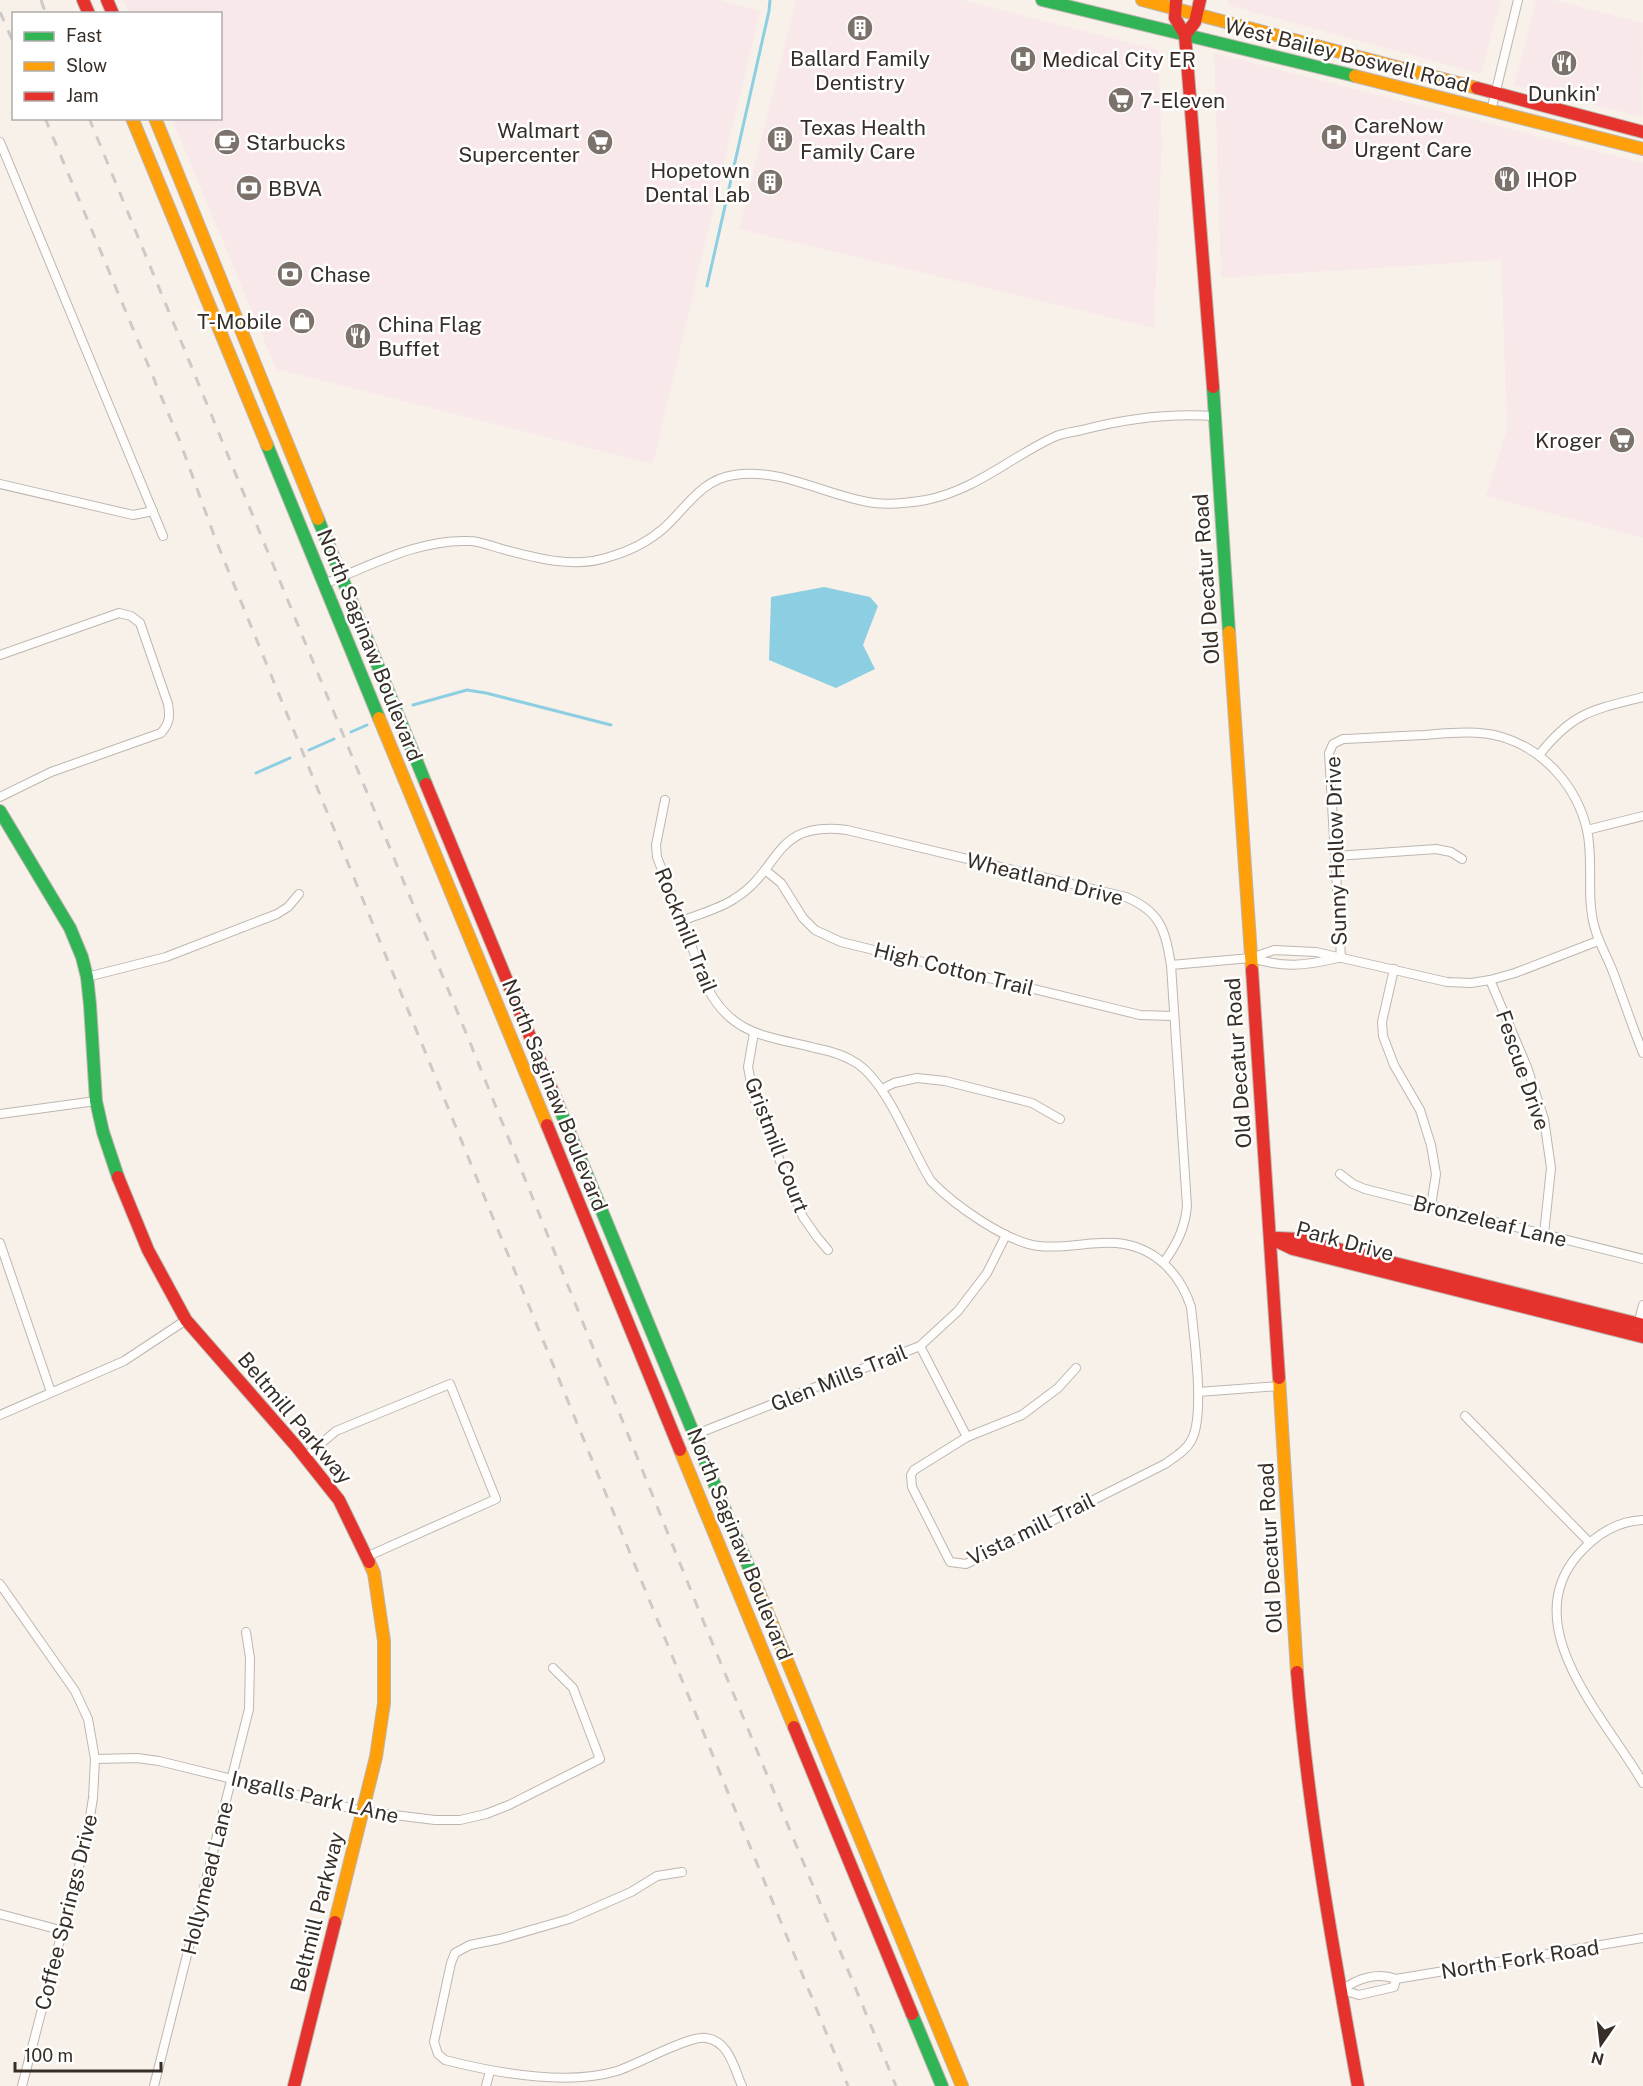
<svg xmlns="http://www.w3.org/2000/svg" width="1643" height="2086" font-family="'Public Sans',sans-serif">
	<rect width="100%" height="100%" fill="#f8f1ea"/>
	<g fill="#f9e8e9">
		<polygon points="123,0 720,0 760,11 653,464 276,369 172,119 220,118 220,14 129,13"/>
		<polygon points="796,0 962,0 1158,50 1162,145 1154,328 739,229"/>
		<polygon points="1226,0 1501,0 1481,74 1231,6"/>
		<polygon points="1536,0 1554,0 1643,23 1642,117 1514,85"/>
		<polygon points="1214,53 1643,163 1643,538 1486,496 1507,429 1501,260 1221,278"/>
	</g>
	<polygon fill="#8dcfe2" points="824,587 870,597 878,606 863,645 875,669 836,688 769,660 771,597"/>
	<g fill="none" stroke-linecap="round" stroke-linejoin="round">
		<g stroke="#8dcfe2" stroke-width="3">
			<polyline points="707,286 769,11 770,0"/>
			<polyline points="413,705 467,690 486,693 611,725"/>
			<polyline points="351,732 367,725"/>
			<polyline points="309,750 334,739"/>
			<polyline points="256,773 290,758"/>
		</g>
		<defs>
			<g id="street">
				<polyline points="1491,111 1518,0"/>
				<polyline points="0,142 163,536"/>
				<polyline points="0,484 133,515 153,511"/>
				<path d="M324,584c46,-18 94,-45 145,-43 11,0 22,5 33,8 34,9 72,20 107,8 21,-6 39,-15 55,-29 22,-20 38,-49 70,-53 48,-8 94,22 140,28 18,2 35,0 52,-3 50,-10 83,-42 128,-63 9,-4 19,-5 28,-7 42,-11 89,-17 132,-14"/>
				<path d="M0,655l119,-42 12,3 9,7 28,81c2,12 2,19 -7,29l-110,39 -51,25"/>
				<path d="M1539,755c34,-43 53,-45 104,-58"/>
				<path d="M665,800l-9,45 1,12 51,132c25,47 60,47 107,59 16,3 30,7 43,16 31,22 52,83 73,117 23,24 75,61 108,65 26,3 52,-5 77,-3 38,3 64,30 75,64 3,31 14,106 1,132 -5,11 -17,18 -27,25l-199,100 -16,-2 -38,-75 -1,-12 3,-5 53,-33 55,-22 36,-27 18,-20"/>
				<polyline points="1587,830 1643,816"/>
				<polyline points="1336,856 1436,849 1451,852 1462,859"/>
				<polyline points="765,870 781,883 803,918 815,930 841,942 1140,1015 1173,1016"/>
				<path d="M682,921c17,-7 37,-12 52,-22 48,-29 38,-79 113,-69l279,67c35,15 39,33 45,68l16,241c-2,22 -10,38 -23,56"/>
				<path d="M1251,958c34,10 53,8 87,0"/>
				<path d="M1341,958l-12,-205 4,-9 10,-5c27,-1 55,-3 82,-4 25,-2 53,-5 77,2 43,13 75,50 85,93 7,31 -1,64 7,95 4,17 13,31 19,47 10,26 19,54 30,81"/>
				<polyline points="1171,965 1251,958 1274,950 1316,952 1447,982 1471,983 1490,980 1515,973 1598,941"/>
				<polyline points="1394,969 1382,1022 1383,1036 1394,1065 1420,1110 1431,1145 1436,1174 1431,1206"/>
				<polyline points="87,977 166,957 277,914 288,907 299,894"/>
				<polyline points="1490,980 1527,1067 1544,1119 1551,1168 1544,1234"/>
				<polyline points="754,1033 748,1067 754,1098 803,1217 817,1237 828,1250"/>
				<polyline points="882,1089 894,1083 917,1078 945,1081 1032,1103 1060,1119"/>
				<polyline points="0,1114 96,1101"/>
				<polyline points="1340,1174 1353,1184 1365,1189 1643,1259"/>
				<polyline points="0,1243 51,1392"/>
				<polyline points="1637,1329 1643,1305"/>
				<polyline points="920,1346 967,1437"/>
				<polyline points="1198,1392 1280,1386"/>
				<polyline points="0,1415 124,1361 186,1320"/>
				<polyline points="1465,1416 1589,1542"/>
				<polyline points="694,1435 920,1346 958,1311 987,1273 1006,1235"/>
				<polyline points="305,1457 336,1431 450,1384 496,1499 366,1557"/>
				<path d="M1643,1520c-27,1 -48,15 -66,36 -61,72 30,164 66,227"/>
				<polyline points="0,1584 75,1691 88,1719 95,1759 93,1798 87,1836 22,2086"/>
				<polyline points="95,1759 137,1758 159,1761 362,1811 435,1820 460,1820 486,1814 509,1805 600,1759 573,1688 553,1668"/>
				<path d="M682,1872l-25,4 -26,16 -62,27 -69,20 -30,6 -15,8 -4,10 -17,79 4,12 7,6c51,13 121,26 172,11 19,-6 73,-36 89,-33 23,3 28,30 36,48"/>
				<polyline points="0,1914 64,1931"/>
				<path d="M1342,1990c16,-12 36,-18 54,-11l247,-41"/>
				<polyline points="1342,1990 1359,1995 1394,1987 1396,1979"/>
				<polyline points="154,2086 249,1709 250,1658 246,1632"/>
				<polyline points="486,2086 490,2071"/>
			</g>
			<g id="fast">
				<polyline points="1042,0 1355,76"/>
				<polyline points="1213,387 1229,632"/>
				<polyline points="267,445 379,718"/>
				<polyline points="318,519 426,784"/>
				<polyline points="0,811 70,928 82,957 87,977 90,1005 96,1101 103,1132 118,1177"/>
				<polyline points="559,1107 754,1580"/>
				<polyline points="912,2014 942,2086"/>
			</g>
			<g id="slow">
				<polyline points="1142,0 1477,88"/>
				<polyline points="1355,76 1643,149"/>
				<polyline points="132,118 267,445"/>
				<polyline points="155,118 318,519"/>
				<polyline points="1229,632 1252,970"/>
				<polyline points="379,718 547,1125"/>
				<polyline points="1279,1378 1297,1672"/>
				<polyline points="680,1450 794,1727"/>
				<polyline points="754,1580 962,2086"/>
				<polyline points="335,1922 376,1757 384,1703 384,1641 374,1573 369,1562"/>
			</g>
			<g id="jam">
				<polyline points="83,0 89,14"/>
				<polyline points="107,0 113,14"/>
				<polyline points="1176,0 1175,18 1185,35 1213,387"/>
				<polyline points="1185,35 1195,22 1200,0"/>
				<polyline points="1477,88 1643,132"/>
				<polyline points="426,784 559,1107"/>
				<polyline points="1252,970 1279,1378"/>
				<polyline points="547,1125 680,1450"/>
				<polyline points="118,1177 148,1250 186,1320 296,1446 339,1500 369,1562"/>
				<polyline points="1270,1238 1293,1249 1643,1337"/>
				<polyline points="1277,1238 1298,1239 1643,1325"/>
				<path d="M1297,1672c11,139 36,277 61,414"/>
				<polyline points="794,1727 912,2014"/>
				<polyline points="294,2086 335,1922"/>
			</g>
		</defs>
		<use href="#street" stroke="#bdb6af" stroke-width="10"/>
		<use href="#fast" stroke="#bdb6af" stroke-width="14"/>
		<use href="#slow" stroke="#bdb6af" stroke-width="14"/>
		<use href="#jam" stroke="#bdb6af" stroke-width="14"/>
		<use href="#street" stroke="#fefdfc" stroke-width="8"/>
		<use href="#fast" stroke="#30b455" stroke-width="12"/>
		<use href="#slow" stroke="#ff9f0a" stroke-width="12"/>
		<use href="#jam" stroke="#e5322d" stroke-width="12"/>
		<g stroke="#ccc9c7" stroke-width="3" stroke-dasharray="10 10" stroke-linecap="butt">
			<polyline points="41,0 46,14"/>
			<polyline points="0,12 14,44"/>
			<polyline points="45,118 179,439 215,538 848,2086"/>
			<polyline points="89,118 471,1045 702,1618 896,2086"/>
		</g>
	</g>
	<defs>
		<symbol id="building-disc" viewBox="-11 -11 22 22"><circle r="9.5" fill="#7b726b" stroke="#fff"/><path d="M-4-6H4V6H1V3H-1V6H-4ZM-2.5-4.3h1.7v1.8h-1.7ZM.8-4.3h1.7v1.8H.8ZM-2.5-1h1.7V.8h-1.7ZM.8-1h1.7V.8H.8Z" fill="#fff"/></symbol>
		<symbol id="hospital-disc" viewBox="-11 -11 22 22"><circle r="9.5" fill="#7b726b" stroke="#fff"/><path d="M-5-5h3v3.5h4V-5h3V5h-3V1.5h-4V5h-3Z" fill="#fff"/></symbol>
		<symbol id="restaurant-disc" viewBox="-11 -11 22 22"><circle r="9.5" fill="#7b726b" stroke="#fff"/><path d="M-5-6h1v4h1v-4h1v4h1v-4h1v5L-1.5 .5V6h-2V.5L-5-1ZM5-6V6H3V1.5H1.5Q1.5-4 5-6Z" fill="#fff"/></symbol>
		<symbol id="supermarket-disc" viewBox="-11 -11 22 22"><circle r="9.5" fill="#7b726b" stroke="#fff"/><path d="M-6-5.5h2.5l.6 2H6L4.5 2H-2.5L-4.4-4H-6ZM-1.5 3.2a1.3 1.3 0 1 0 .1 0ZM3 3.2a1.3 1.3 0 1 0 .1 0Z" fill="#fff"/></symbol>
		<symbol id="cafe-disc" viewBox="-11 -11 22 22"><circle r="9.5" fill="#7b726b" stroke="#fff"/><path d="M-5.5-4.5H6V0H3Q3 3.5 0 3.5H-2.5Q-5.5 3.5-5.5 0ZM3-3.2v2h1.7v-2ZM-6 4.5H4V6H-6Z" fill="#fff"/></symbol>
		<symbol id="bank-disc" viewBox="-11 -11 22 22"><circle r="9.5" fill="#7b726b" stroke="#fff"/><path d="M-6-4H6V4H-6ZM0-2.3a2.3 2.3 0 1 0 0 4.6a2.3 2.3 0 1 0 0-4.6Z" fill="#fff"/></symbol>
		<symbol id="shop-disc" viewBox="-11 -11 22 22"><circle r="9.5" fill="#7b726b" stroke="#fff"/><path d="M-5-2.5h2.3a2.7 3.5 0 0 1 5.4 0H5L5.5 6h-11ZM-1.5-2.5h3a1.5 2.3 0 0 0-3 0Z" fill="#fff"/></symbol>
	</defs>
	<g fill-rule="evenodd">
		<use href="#building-disc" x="845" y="13" width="30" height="30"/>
		<use href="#hospital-disc" x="1008" y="44" width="30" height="30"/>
		<use href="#restaurant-disc" x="1549" y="48" width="30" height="30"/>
		<use href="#supermarket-disc" x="1106" y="85" width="30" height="30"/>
		<use href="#hospital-disc" x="1319" y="122" width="30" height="30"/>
		<use href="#building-disc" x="765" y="124" width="30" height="30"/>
		<use href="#cafe-disc" x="212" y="127" width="30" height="30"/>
		<use href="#supermarket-disc" x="585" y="127" width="30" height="30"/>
		<use href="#restaurant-disc" x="1492" y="164" width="30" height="30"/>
		<use href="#building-disc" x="755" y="167" width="30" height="30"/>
		<use href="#bank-disc" x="234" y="173" width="30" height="30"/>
		<use href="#bank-disc" x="275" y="259" width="30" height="30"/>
		<use href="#shop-disc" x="287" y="306" width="30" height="30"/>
		<use href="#restaurant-disc" x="343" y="321" width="30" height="30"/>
		<use href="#supermarket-disc" x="1607" y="425" width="30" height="30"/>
	</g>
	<g text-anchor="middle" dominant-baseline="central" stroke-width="5" stroke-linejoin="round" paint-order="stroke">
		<g font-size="21" fill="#372e27" stroke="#fff">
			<text transform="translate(1347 55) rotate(14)">West Bailey Boswell Road</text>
			<text transform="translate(1206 579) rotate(-94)">Old Decatur Road</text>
			<text transform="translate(370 645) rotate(68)">North Saginaw Boulevard</text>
			<text transform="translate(1336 851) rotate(-92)">Sunny Hollow Drive</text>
			<text transform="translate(1045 879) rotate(14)">Wheatland Drive</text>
			<text transform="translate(686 930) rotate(68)">Rockmill Trail</text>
			<text transform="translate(954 969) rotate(14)">High Cotton Trail</text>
			<text transform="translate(1238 1063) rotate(-94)">Old Decatur Road</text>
			<text transform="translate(1523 1070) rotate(71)">Fescue Drive</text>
			<text transform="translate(555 1095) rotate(68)">North Saginaw Boulevard</text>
			<text transform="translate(777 1145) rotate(69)">Gristmill Court</text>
			<text transform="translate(1490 1221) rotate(14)">Bronzeleaf Lane</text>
			<text transform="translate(1345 1241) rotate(15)">Park Drive</text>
			<text transform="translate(839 1378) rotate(-22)">Glen Mills Trail</text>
			<text transform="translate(295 1418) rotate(50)">Beltmill Parkway</text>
			<text transform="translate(1031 1529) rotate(-26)">Vista mill Trail</text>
			<text transform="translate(740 1544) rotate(68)">North Saginaw Boulevard</text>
			<text transform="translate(1270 1548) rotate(-93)">Old Decatur Road</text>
			<text transform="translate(315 1797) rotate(13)">Ingalls Park LAne</text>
			<text transform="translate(207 1878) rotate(-76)">Hollymead Lane</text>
			<text transform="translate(66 1912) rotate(-76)">Coffee Springs Drive</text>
			<text transform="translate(317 1912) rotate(-76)">Beltmill Parkway</text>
			<text transform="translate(1520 1959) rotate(-9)">North Fork Road</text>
		</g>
		<g font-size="21" fill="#372e27" stroke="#fff" text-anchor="start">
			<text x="860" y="58" text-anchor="middle">Ballard Family<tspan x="860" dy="24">Dentistry</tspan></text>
			<text x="1042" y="59">Medical City ER</text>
			<text x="1564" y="93" text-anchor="middle">Dunkin'</text>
			<text x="1140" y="100">7-Eleven</text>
			<text x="1354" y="125">CareNow<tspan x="1354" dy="24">Urgent Care</tspan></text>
			<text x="800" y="127">Texas Health<tspan x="800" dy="24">Family Care</tspan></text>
			<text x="580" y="130" text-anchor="end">Walmart<tspan x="580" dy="24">Supercenter</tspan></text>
			<text x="246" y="142">Starbucks</text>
			<text x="750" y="170" text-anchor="end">Hopetown<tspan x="750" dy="24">Dental Lab</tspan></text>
			<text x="1526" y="179">IHOP</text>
			<text x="268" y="188">BBVA</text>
			<text x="310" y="274">Chase</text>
			<text x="282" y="321" text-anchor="end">T-Mobile</text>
			<text x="378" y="324">China Flag<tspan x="378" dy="24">Buffet</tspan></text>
			<text x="1602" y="440" text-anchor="end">Kroger</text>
		</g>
	</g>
	<rect x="12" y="12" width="210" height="108" fill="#ffffff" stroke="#afaba9" stroke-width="1.5"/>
	<rect x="24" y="32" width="30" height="9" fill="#30b455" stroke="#afaba9" stroke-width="1.5"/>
	<text x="66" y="42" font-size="18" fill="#372e27">Fast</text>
	<rect x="24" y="62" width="30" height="9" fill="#ff9f0a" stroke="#afaba9" stroke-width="1.5"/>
	<text x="66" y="72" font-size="18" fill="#372e27">Slow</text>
	<rect x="24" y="92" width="30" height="9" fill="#e5322d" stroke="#afaba9" stroke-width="1.5"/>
	<text x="66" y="102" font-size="18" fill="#372e27">Jam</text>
	<g transform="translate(1601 2044) rotate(194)" stroke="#ffffff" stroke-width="4.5" paint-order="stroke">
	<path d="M0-4.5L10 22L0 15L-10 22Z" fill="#372e27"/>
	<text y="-9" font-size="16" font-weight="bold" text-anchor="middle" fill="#372e27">N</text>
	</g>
	<path d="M15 2062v9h146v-9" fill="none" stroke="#372e27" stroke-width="3"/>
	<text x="24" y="2062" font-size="18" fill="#372e27" stroke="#ffffff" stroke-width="4.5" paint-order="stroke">100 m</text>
</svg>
